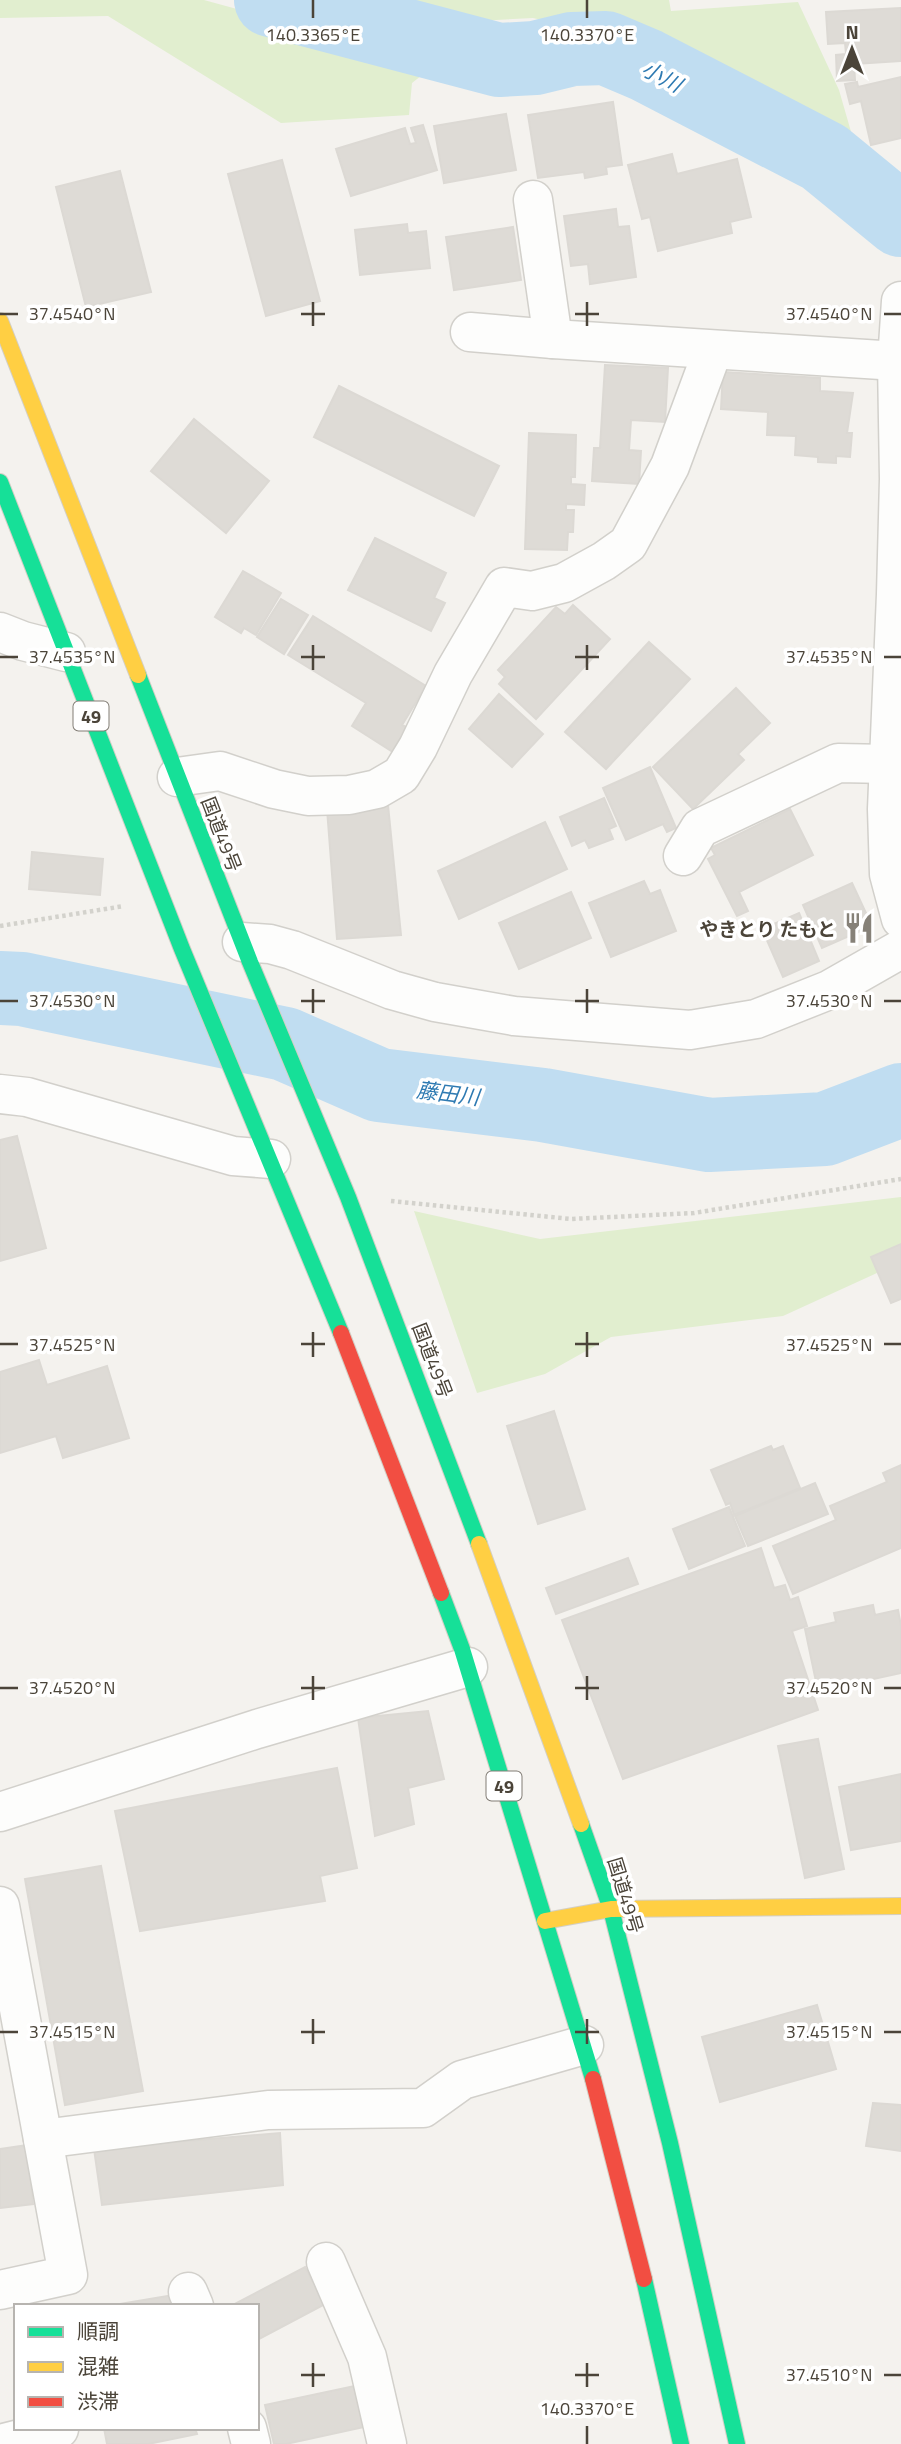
<svg xmlns="http://www.w3.org/2000/svg" width="901" height="2444" font-family="'Titillium Web','Noto Sans JP',sans-serif">
	<rect width="100%" height="100%" fill="#f4f2ee"/>
	<g fill="#e1eecf">
		<polygon points="0,0 204,0 436,64 412,83 409,115 281,123 108,16 0,18"/>
		<polygon points="411,0 669,0 671,11 798,2 839,90 858,156 767,93 703,73 603,34 533,18 477,21 417,12"/>
		<polygon points="901,1197 901,1262 783,1316 611,1337 545,1374 477,1393 414,1211 540,1239"/>
	</g>
	<g fill="none" stroke-linecap="round" stroke-linejoin="round">
		<g stroke="#c0ddf1" stroke-width="74">
			<polyline points="271,0 499,60 535,58 572,49 606,48 646,65 824,157 901,220"/>
			<polyline points="0,988 22,989 285,1044 379,1085 543,1105 709,1135 825,1129 901,1100"/>
		</g>
	</g>
	<g fill="#dedbd6" stroke="#dcd9d4" stroke-width="2">
		<polygon points="901,8 901,61 854,64 855,80 837,81 836,55 846,54 845,43 828,44 826,12"/>
		<polygon points="901,77 901,138 871,145 861,101 850,104 845,84 857,82 858,87"/>
		<polygon points="613,102 622,165 606,167 607,174 585,178 584,172 538,178 528,115"/>
		<polygon points="506,114 516,170 444,183 434,126"/>
		<polygon points="423,125 437,170 351,196 336,149 405,128 410,144 416,143 411,128"/>
		<polygon points="672,154 677,174 737,159 751,217 730,222 732,233 658,251 650,217 642,219 628,165"/>
		<polygon points="282,160 320,301 266,316 228,174"/>
		<polygon points="120,171 151,292 86,307 56,187"/>
		<polygon points="616,209 618,227 629,226 636,277 590,284 588,264 571,266 564,216"/>
		<polygon points="407,224 408,233 426,231 430,268 360,275 355,230"/>
		<polygon points="513,227 521,280 454,290 446,237"/>
		<polygon points="605,365 668,368 665,422 631,420 629,450 641,451 639,484 592,481 594,448 600,448"/>
		<polygon points="723,372 820,378 820,391 853,393 847,433 852,433 850,457 836,456 836,463 818,462 818,457 795,455 796,436 767,435 768,412 721,409"/>
		<polygon points="339,386 499,466 474,516 314,437"/>
		<polygon points="194,419 269,481 226,533 151,471"/>
		<polygon points="529,433 576,435 575,477 571,477 571,484 585,485 584,505 566,504 566,510 574,510 573,532 568,532 567,550 525,549"/>
		<polygon points="375,538 446,573 434,598 445,603 431,631 348,590"/>
		<polygon points="243,571 281,593 256,635 244,628 241,633 215,617"/>
		<polygon points="281,599 308,615 284,654 257,637"/>
		<polygon points="573,605 610,639 536,719 499,684 505,677 498,670 556,607 565,614"/>
		<polygon points="313,616 426,686 402,725 408,728 393,752 352,726 366,703 288,655"/>
		<polygon points="649,642 690,679 606,769 565,732"/>
		<polygon points="736,688 770,723 738,754 744,760 693,809 653,767"/>
		<polygon points="499,694 543,734 512,767 469,729"/>
		<polygon points="650,767 676,828 667,832 663,824 626,840 603,788"/>
		<polygon points="604,798 616,826 609,829 613,839 589,848 585,840 572,846 560,817"/>
		<polygon points="388,805 401,935 337,939 327,809"/>
		<polygon points="790,809 813,855 739,892 748,911 737,916 708,859 715,855 711,848"/>
		<polygon points="545,822 567,869 459,919 438,871"/>
		<polygon points="32,852 103,859 100,895 29,889"/>
		<polygon points="644,881 650,894 660,890 676,931 611,957 589,903"/>
		<polygon points="852,883 872,926 822,948 803,905"/>
		<polygon points="571,892 591,938 519,969 499,923"/>
		<polygon points="799,913 819,961 783,977 762,929"/>
		<polygon points="17,1136 46,1248 0,1261 0,1140"/>
		<polygon points="901,1244 901,1299 891,1303 871,1257"/>
		<polygon points="39,1360 47,1385 107,1366 129,1438 63,1458 56,1436 0,1453 0,1372"/>
		<polygon points="554,1411 585,1509 538,1524 507,1426"/>
		<polygon points="771,1446 773,1450 783,1446 800,1488 734,1515 730,1503 726,1505 711,1470"/>
		<polygon points="901,1465 901,1548 793,1594 773,1546 836,1520 830,1506 887,1482 883,1473"/>
		<polygon points="815,1483 828,1514 748,1546 735,1516"/>
		<polygon points="729,1507 745,1546 689,1569 673,1529"/>
		<polygon points="761,1548 774,1588 785,1585 790,1600 798,1597 807,1626 792,1631 818,1710 623,1779 562,1620"/>
		<polygon points="628,1558 638,1584 556,1614 546,1588"/>
		<polygon points="873,1605 875,1615 898,1610 901,1626 901,1673 818,1691 805,1629 836,1622 834,1613"/>
		<polygon points="428,1711 444,1779 408,1788 414,1824 375,1836 358,1718"/>
		<polygon points="818,1739 844,1869 805,1878 778,1746"/>
		<polygon points="337,1768 357,1868 320,1876 325,1901 140,1931 115,1811"/>
		<polygon points="901,1774 901,1841 851,1850 839,1787"/>
		<polygon points="101,1866 143,2091 65,2105 25,1879"/>
		<polygon points="817,2005 836,2069 720,2102 702,2037"/>
		<polygon points="873,2103 901,2105 901,2151 866,2146"/>
		<polygon points="280,2133 283,2185 102,2205 94,2149"/>
		<polygon points="28,2145 33,2204 0,2208 0,2149"/>
		<polygon points="305,2267 325,2304 257,2340 257,2306 231,2306"/>
		<polygon points="174,2295 175,2306 108,2306"/>
		<polygon points="355,2386 364,2427 286,2444 274,2444 265,2405"/>
		<polygon points="104,2428 195,2428 197,2434 148,2444 107,2444"/>
	</g>
	<g fill="none" stroke-linecap="round" stroke-linejoin="round">
		<defs>
			<g id="street">
				<polyline points="533,200 553,339 897,361"/>
				<polyline points="901,301 897,361 899,479 896,594 887,809 889,874 901,919"/>
				<polyline points="470,332 553,339"/>
				<polyline points="0,632 23,641 66,652"/>
				<polyline points="177,777 220,771 274,789 308,796 349,795 377,789 401,775 418,747 453,674 504,587 532,591 564,583 604,561 628,544 670,466 713,350"/>
				<polyline points="683,856 700,828 838,763 889,764"/>
				<polyline points="242,942 270,944 292,950 392,990 435,1002 514,1016 690,1030 756,1019 829,990 901,949"/>
				<polyline points="0,1094 27,1097 233,1156 271,1159"/>
				<polyline points="0,1812 257,1729 468,1667"/>
				<polyline points="0,1906 68,2275 0,2290"/>
				<polyline points="43,2139 268,2110 423,2108 462,2080 584,2045"/>
				<polyline points="326,2262 367,2357 387,2444"/>
				<polyline points="188,2292 194,2306"/>
				<polyline points="247,2428 251,2444"/>
				<polyline points="0,2444 59,2429"/>
			</g>
			<g id="fast">
				<polyline points="0,482 182,949 341,1333"/>
				<polyline points="138,675 250,962 348,1197 479,1544"/>
				<polyline points="441,1593 462,1649 593,2079"/>
				<polyline points="581,1824 611,1909 670,2143 737,2444"/>
				<polyline points="644,2279 681,2444"/>
			</g>
			<g id="slow">
				<polyline points="0,321 138,675"/>
				<polyline points="479,1544 581,1824"/>
				<polyline points="545,1921 611,1909 901,1906"/>
			</g>
			<g id="jam">
				<polyline points="341,1333 441,1593"/>
				<polyline points="593,2079 644,2279"/>
			</g>
		</defs>
		<use href="#street" stroke="#d2d0cb" stroke-width="41"/>
		<use href="#fast" stroke="#d3cfc5" stroke-width="18"/>
		<use href="#slow" stroke="#d3cfc5" stroke-width="18"/>
		<use href="#jam" stroke="#d3cfc5" stroke-width="18"/>
		<g stroke="#d3d2cc" stroke-width="4.5" stroke-dasharray="3.5 3.5" stroke-linecap="butt">
			<polyline points="0,926 124,906"/>
			<polyline points="391,1201 571,1219 694,1213 901,1179"/>
		</g>
		<use href="#street" stroke="#fdfdfc" stroke-width="38"/>
		<use href="#fast" stroke="#16e098" stroke-width="16"/>
		<use href="#slow" stroke="#ffcf43" stroke-width="16"/>
		<use href="#jam" stroke="#f24e42" stroke-width="16"/>
	</g>
	<path fill="none" stroke="#4b4439" stroke-width="2.5" d="M313,0v18M587,0v18M313,302v24M587,302v24M0,314h18M301,314h24M575,314h24M884,314h17M313,645v25M587,645v25M0,657h18M301,657h24M575,657h24M884,657h17M313,989v24M587,989v24M0,1001h18M301,1001h24M575,1001h24M884,1001h17M313,1332v25M587,1332v25M0,1344h18M301,1344h24M575,1344h24M884,1344h17M313,1676v24M587,1676v24M0,1688h18M301,1688h24M575,1688h24M884,1688h17M313,2019v25M587,2019v25M0,2032h18M301,2032h24M575,2032h24M884,2032h17M313,2363v24M587,2363v24M301,2375h24M575,2375h24M884,2375h17M587,2426v18"/>
	<defs>
		<symbol id="restaurant-bare" viewBox="-9 -9 18 18"><path d="M-5-6h1v4h1v-4h1v4h1v-4h1v5L-1.5 .5V6h-2V.5L-5-1ZM5-6V6H3V1.5H1.5Q1.5-4 5-6Z" fill="#868178" stroke="#fff" stroke-width="2.5" paint-order="stroke"/></symbol>
	</defs>
	<g fill-rule="evenodd">
		<use href="#restaurant-bare" x="837" y="906" width="44" height="44"/>
	</g>
	<g text-anchor="middle" dominant-baseline="central" stroke-width="7" stroke-linejoin="round" paint-order="stroke">
		<g fill="#fff" stroke="#817c74" stroke-width="2">
			<rect x="73.5" y="701.5" width="35" height="29" rx="5"/>
			<rect x="486.5" y="1771.5" width="35" height="29" rx="5"/>
		</g>
		<g font-size="18" font-weight="bold" fill="#4b4439">
			<text x="91" y="716">49</text>
			<text x="504" y="1786">49</text>
		</g>
		<g font-size="19" fill="#4b4439" stroke="#fff">
			<text transform="translate(222 834) rotate(69)">国道49号</text>
			<text transform="translate(433 1360) rotate(69)">国道49号</text>
			<text transform="translate(626 1895) rotate(73)">国道49号</text>
		</g>
		<g font-size="19" font-weight="bold" fill="#4b4439" stroke="#fff" text-anchor="end">
			<text x="836" y="928">やきとり たもと</text>
		</g>
		<g font-size="21" font-style="italic" fill="#2e7ab2" stroke="#fff">
			<text transform="translate(662 76) rotate(27)">小川</text>
			<text transform="translate(448 1093) rotate(7)">藤田川</text>
		</g>
	</g>
	<g font-size="18" text-anchor="middle" fill="#4b4439" stroke="#fff" stroke-width="7" stroke-linejoin="round" paint-order="stroke">
		<text x="313" y="41">140.3365°E</text>
		<text x="587" y="41">140.3370°E</text>
		<text x="72" y="320">37.4540°N</text>
		<text x="829" y="320">37.4540°N</text>
		<text x="72" y="663">37.4535°N</text>
		<text x="829" y="663">37.4535°N</text>
		<text x="72" y="1007">37.4530°N</text>
		<text x="829" y="1007">37.4530°N</text>
		<text x="72" y="1351">37.4525°N</text>
		<text x="829" y="1351">37.4525°N</text>
		<text x="72" y="1694">37.4520°N</text>
		<text x="829" y="1694">37.4520°N</text>
		<text x="72" y="2038">37.4515°N</text>
		<text x="829" y="2038">37.4515°N</text>
		<text x="829" y="2381">37.4510°N</text>
		<text x="587" y="2415">140.3370°E</text>
	</g>
	<rect x="14" y="2304" width="245" height="126" fill="#ffffff" stroke="#b7b4b0" stroke-width="2"/>
	<rect x="28" y="2327" width="35" height="10" fill="#16e098" stroke="#b7b4b0" stroke-width="2"/>
	<text x="77" y="2339" font-size="21" fill="#4b4439">順調</text>
	<rect x="28" y="2362" width="35" height="10" fill="#ffcf43" stroke="#b7b4b0" stroke-width="2"/>
	<text x="77" y="2374" font-size="21" fill="#4b4439">混雑</text>
	<rect x="28" y="2397" width="35" height="10" fill="#f24e42" stroke="#b7b4b0" stroke-width="2"/>
	<text x="77" y="2409" font-size="21" fill="#4b4439">渋滞</text>
	<g transform="translate(852 49)" stroke="#ffffff" stroke-width="5" paint-order="stroke">
	<path d="M0-5L12 26L0 18L-12 26Z" fill="#4b4439"/>
	<text y="-10" font-size="19" font-weight="bold" text-anchor="middle" fill="#4b4439">N</text>
	</g>
</svg>
